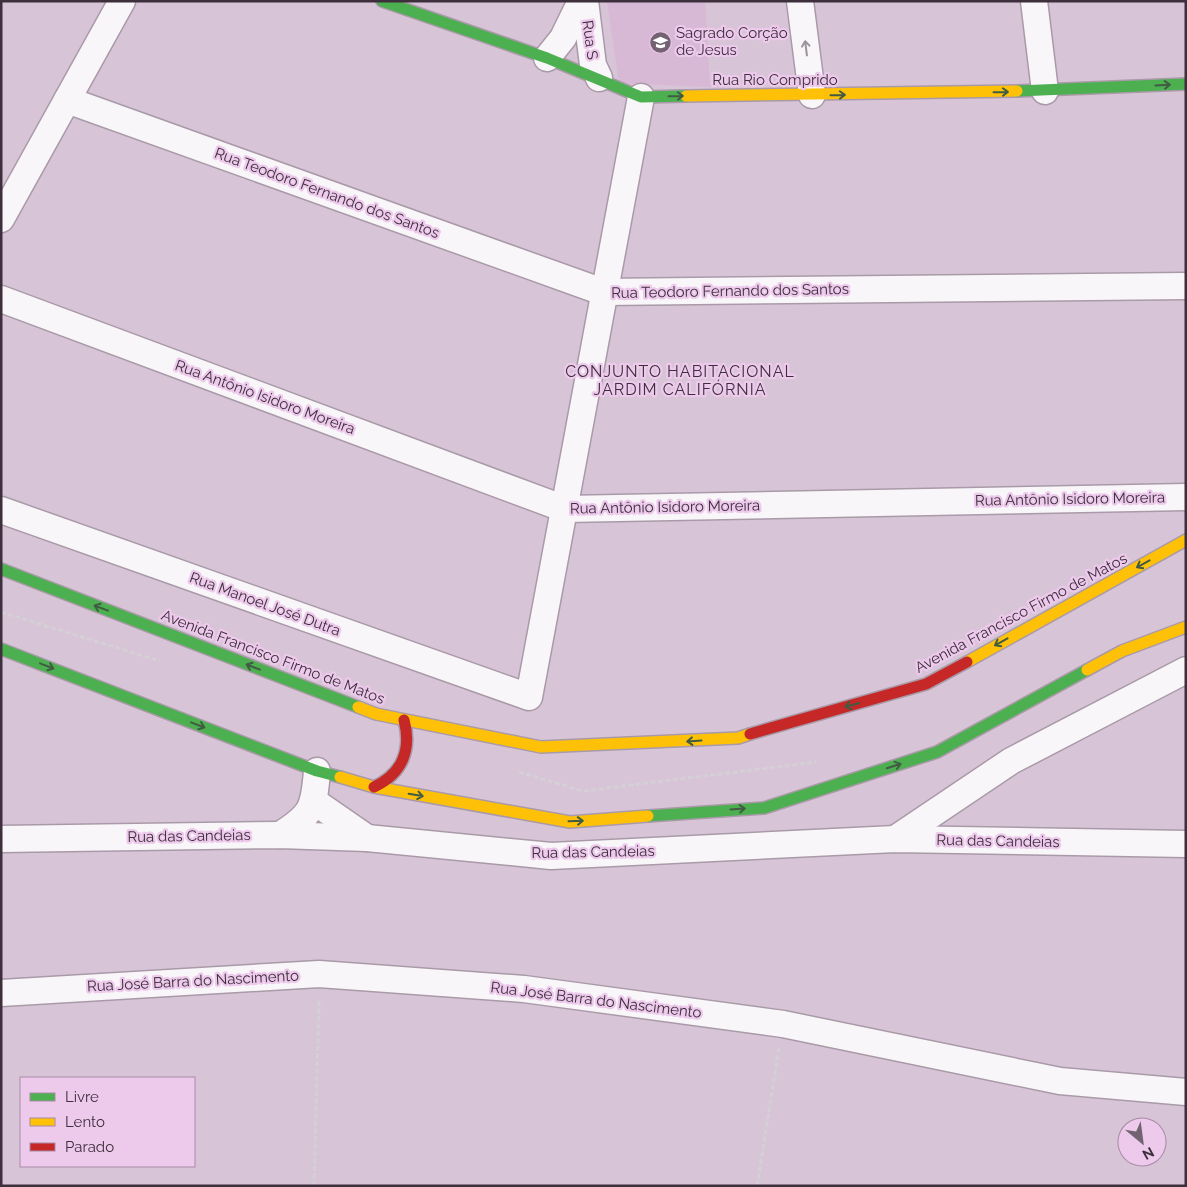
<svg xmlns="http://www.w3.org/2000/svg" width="1187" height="1187" font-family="Raleway,sans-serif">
	<rect width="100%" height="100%" fill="#d8c4d7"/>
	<polygon fill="#d7b8d5" points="607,1 705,1 710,87 619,83"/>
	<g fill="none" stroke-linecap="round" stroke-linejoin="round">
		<defs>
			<g id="street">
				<polyline points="585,1 593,65 599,78"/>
				<polyline points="800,1 812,95"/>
				<polyline points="1034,1 1045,91"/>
				<polyline points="547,58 563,38 581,1"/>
				<polyline points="67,100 603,292 1186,286"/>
				<polyline points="1,219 122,1"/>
				<polyline points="1,299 565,509 1186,497"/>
				<polyline points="1,510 529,697 641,97"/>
				<polyline points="315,802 367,838"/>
				<path d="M280,835c32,-20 34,-27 37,-64"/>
				<polyline points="1,839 280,835 367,838 551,856 895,839 1186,844"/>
				<polyline points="895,839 1011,761 1186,670"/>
				<polyline points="1,993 319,974 524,989 783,1024 1060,1081 1186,1092"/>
			</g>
			<g id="fast">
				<polyline points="382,1 547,58 641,97 686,96"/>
				<polyline points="1017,91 1186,84"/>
				<polyline points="1,569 358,707"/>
				<polyline points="1,649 317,771 340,777"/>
				<polyline points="648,816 764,808 937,752 1087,670"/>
			</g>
			<g id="slow">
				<polyline points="686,96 1017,91"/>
				<polyline points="967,662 1186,540"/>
				<polyline points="1087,670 1122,651 1186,627"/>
				<polyline points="358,707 376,714 541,747 738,738 750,734"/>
				<polyline points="340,777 374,787 570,822 648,816"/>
			</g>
			<g id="jam">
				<polyline points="750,734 926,684 967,662"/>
				<path d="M374,787c28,-13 38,-37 30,-67"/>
			</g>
		</defs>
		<use href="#street" stroke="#a99aa8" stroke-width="29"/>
		<use href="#fast" stroke="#a99aa8" stroke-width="14"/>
		<use href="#slow" stroke="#a99aa8" stroke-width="14"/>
		<use href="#jam" stroke="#a99aa8" stroke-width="14"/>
		<g stroke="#d5d0d5" stroke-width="3" stroke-dasharray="5 2.5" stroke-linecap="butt">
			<polyline points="1,612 160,661"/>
			<polyline points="519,772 583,791 816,762"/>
			<polyline points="314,1186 319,999"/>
			<polyline points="757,1186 779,1048"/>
		</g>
		<use href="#street" stroke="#f9f6f9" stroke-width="26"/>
		<use href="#fast" stroke="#4caf50" stroke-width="11"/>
		<use href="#slow" stroke="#ffc107" stroke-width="11"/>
		<use href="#jam" stroke="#c62828" stroke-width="11"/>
	</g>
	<defs><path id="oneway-shaft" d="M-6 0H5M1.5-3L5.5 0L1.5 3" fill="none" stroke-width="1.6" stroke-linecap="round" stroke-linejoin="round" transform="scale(1.25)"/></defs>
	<use stroke="#9b929a" href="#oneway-shaft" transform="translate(806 48) rotate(-97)"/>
	<g stroke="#425c43">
		<use href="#oneway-shaft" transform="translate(1163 85) rotate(-3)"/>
		<use href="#oneway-shaft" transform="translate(1001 92) rotate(-1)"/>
		<use href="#oneway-shaft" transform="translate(838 95) rotate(-1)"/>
		<use href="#oneway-shaft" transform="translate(676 96) rotate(-1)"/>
		<use href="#oneway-shaft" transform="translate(1143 564) rotate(151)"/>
		<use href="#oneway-shaft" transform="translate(101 608) rotate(-159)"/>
		<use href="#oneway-shaft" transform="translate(1001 642) rotate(151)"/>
		<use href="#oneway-shaft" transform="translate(47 666) rotate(21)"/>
		<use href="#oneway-shaft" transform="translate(253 667) rotate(-159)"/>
		<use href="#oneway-shaft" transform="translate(852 705) rotate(164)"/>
		<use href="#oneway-shaft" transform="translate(198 725) rotate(21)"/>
		<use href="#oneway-shaft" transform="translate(694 741) rotate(176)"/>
		<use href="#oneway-shaft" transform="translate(894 766) rotate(-18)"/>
		<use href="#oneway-shaft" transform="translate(416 795) rotate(10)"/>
		<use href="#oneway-shaft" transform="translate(738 809) rotate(-4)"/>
		<use href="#oneway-shaft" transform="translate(576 821) rotate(-2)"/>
	</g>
	<defs>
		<symbol id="school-disc" viewBox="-11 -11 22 22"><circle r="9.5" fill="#736372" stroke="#edc9eb"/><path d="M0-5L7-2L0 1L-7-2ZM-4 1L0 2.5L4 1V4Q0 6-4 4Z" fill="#fff"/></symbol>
	</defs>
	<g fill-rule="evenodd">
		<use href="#school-disc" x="648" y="30" width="25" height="25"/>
	</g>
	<g text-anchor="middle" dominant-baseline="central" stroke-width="4.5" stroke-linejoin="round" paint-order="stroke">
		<g font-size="15" fill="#3d2f3c" stroke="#edc9eb" text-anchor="start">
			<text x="676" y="33">Sagrado Corção<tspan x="676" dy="17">de Jesus</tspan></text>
		</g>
		<g font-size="15" fill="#3d2f3c" stroke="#edc9eb">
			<text transform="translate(590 40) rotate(82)">Rua S</text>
			<text x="775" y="80">Rua Rio Comprido</text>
			<text transform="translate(327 193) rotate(20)">Rua Teodoro Fernando dos Santos</text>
			<text transform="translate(730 291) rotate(-1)">Rua Teodoro Fernando dos Santos</text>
			<text transform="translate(265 397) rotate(20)">Rua Antônio Isidoro Moreira</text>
			<text transform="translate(1070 499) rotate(-1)">Rua Antônio Isidoro Moreira</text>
			<text transform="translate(665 507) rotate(-1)">Rua Antônio Isidoro Moreira</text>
			<text transform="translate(265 604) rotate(20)">Rua Manoel José Dutra</text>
			<text transform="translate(1021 613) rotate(-28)">Avenida Francisco Firmo de Matos</text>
			<text transform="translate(273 657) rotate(21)">Avenida Francisco Firmo de Matos</text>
			<text transform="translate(189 836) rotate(-1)">Rua das Candeias</text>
			<text transform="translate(998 841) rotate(1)">Rua das Candeias</text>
			<text transform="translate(593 852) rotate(-1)">Rua das Candeias</text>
			<text transform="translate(193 981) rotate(-3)">Rua José Barra do Nascimento</text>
			<text transform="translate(596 1000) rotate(7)">Rua José Barra do Nascimento</text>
		</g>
		<g font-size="16" letter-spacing="1" fill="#3d2f3c" stroke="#edc9eb">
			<text x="680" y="371">CONJUNTO HABITACIONAL<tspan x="680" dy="18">JARDIM CALIFÓRNIA</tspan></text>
		</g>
	</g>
	<rect width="1187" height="1187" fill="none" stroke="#3d2f3c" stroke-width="5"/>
	<rect x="20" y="1077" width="175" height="90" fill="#edc9eb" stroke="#a78ba5"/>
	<rect x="30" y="1093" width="25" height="8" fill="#4caf50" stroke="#a78ba5"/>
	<text x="65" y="1102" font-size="15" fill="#3d2f3c">Livre</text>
	<rect x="30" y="1118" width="25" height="8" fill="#ffc107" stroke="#a78ba5"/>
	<text x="65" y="1127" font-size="15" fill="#3d2f3c">Lento</text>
	<rect x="30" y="1143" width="25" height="8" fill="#c62828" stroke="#a78ba5"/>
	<text x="65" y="1152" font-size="15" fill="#3d2f3c">Parado</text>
	<g transform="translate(1142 1142) rotate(151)"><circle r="24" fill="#edc9eb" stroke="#a78ba5"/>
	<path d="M0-4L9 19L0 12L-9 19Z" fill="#736372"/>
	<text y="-8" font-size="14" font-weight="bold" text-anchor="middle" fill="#3d2f3c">N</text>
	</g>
</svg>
